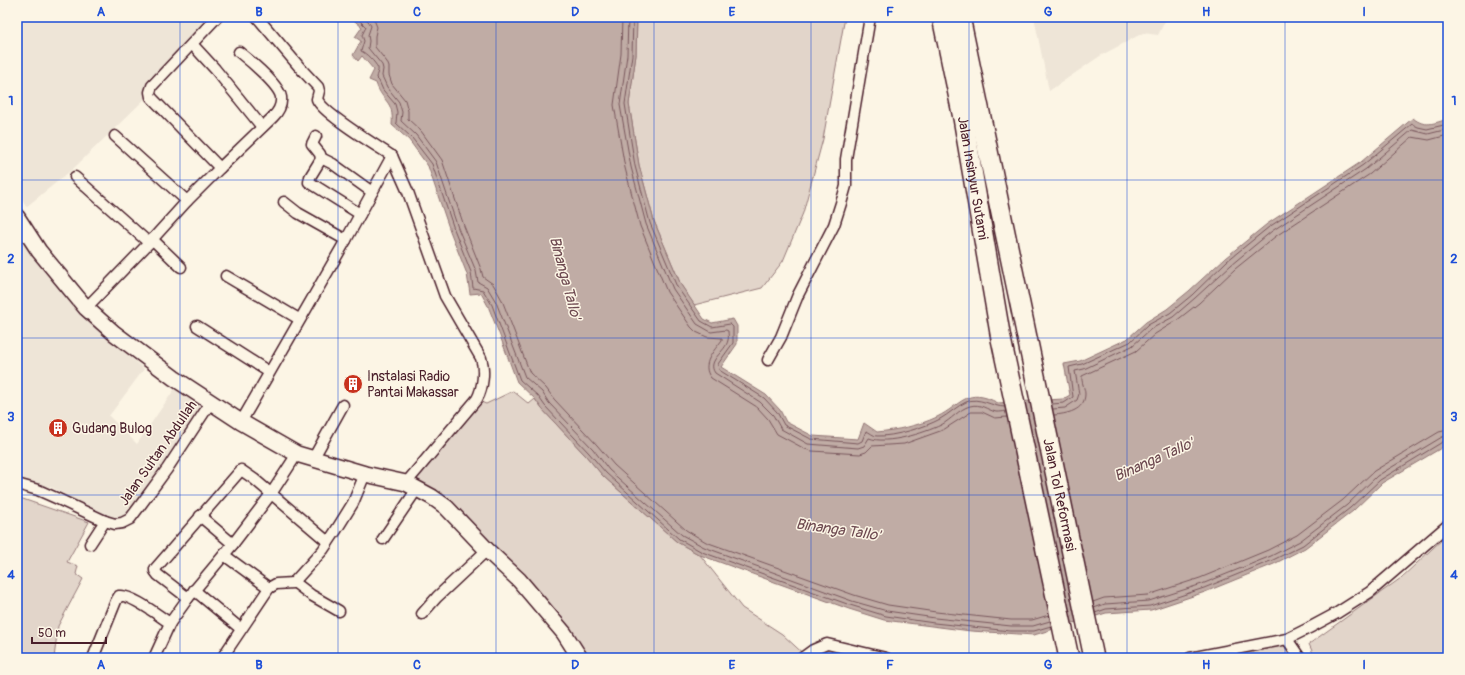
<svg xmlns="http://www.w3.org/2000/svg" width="1465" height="675" font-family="Pangolin,sans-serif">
	<rect width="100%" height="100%" fill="#fcf5e5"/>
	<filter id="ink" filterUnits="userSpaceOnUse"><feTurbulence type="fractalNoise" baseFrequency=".025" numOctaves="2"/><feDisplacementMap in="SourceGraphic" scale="8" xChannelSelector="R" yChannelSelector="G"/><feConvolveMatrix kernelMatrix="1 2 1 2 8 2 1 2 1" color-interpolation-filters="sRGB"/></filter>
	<g filter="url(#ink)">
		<g fill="#eee5d7">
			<polygon points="26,17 223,17 153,91 74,168 26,207 17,188 17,28"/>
			<polygon points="1034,17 1167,17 1158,35 1143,33 1100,56 1049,91"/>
			<polygon points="17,227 57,285 82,315 144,369 109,416 137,444 178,384 211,407 125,524 102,516 93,510 53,488 17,479"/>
			<polygon points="825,648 885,658 809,658"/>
		</g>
		<g fill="#e2d5ca" stroke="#967a7a">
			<polygon points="637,17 845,17 823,139 803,213 783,261 762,288 694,305 681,285 654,221 639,165 629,104 636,55"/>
			<polygon points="513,391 529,404 535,399 542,409 586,456 603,476 677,542 700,555 742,608 782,634 808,658 589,658 569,629 549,603 488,540 414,480 481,402 486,404"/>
			<polygon points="17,497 89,522 67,562 78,566 76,574 83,579 58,626 54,658 17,658"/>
			<polygon points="1448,534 1448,658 1315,658 1309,644 1401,578"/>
			<polygon points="1284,645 1292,658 1224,658"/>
		</g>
		<path fill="#c0aca5" stroke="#917474" d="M350,17h287l-1,38 -7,49 10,61 15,56 27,64 23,34 8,4 21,-4 4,7v18l-16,23 45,28 14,15 6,12 27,14 45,3 6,-16 13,9c20,-2 41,-6 60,-15 25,-12 29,-31 61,-14l65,-4 7,-4 -6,-31 16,-3 47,-22 19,-17 21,-13 22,-18 36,-33 42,-34 94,-62 52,-44c12,10 21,5 35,1v69l-4,-4 4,5v255l-66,39 -29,28 -48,37 -31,16 -69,28 -54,18 -45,3 -72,22 -63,-4 -87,-11 -35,-11 -149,-54 -23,-13 -74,-66 -17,-20 -44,-47 -7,-10 -18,-17 -17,-46 -12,-30 -7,-13 -11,1 -3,-20 -17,-43 -22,-65 -19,-26 -17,-15c2,-26 -9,-21 -16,-42l-7,-3 5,-10 -12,-14 -4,5 -5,-6 8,-14 -6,-4 7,-10z"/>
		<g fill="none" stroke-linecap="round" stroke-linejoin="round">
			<g stroke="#79575c" stroke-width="1">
				<path d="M356,17l10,10 -4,8 2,6 -3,10c5,2 14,11 17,17 1,3 -2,7 -2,10l3,3 4,9 12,14 2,8 -1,11 16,15 20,26 22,65 17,43 2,16 10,2 9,15 28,75 18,16 7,10 44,47 17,20 73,66 23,13 148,53 36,11 48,7 76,8h24l17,-5"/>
				<polyline points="364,17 369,22 371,26 368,35 369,41 368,48 382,65 383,69 382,76 387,87 399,102 402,112 401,121 416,135 436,162 458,228 476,271 478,282 487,287 496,302 525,377 542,392 549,403 593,449 609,470 682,535 704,547 852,601 887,611 935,618 1011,626 1033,626 1050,621"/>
				<polyline points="373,17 377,27 375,36 375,47 387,62 389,67 389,75 392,84 405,100 408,111 408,119 421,131 442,160 464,226 481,269 483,277 493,284 502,300 530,373 546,388 554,399 597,445 614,465 686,530 706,542 854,595 888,605 936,612 1011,620 1032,620 1049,615"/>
				<path d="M622,17l-1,37 -7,51 11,63 15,58 27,66 24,35 5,5 11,5 15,1v2c-8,11 -22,24 -11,38l46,29 11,12 9,15 28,15 7,2 48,3 6,-2 6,-6 32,-2 39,-14 28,-18h11l13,6 12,-1"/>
				<path d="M628,17l-1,38 -7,50 11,62 15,57 27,65 24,35 14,8 15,-2 2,1c0,3 1,6 0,9 -2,12 -22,20 -13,33l45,29 13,13 8,14 27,15 50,4 6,-2 5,-8c18,7 55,-5 72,-13 10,-5 18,-16 29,-19 11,-3 17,4 26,6 3,0 7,0 10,-1"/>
				<path d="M633,17l-1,38 -7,49 10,62 15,57 27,64 24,34 11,6 18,-3 3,3v16l-15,21 1,6 45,28 13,14 7,13 27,14 47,4 4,-2 4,-10c4,1 7,5 11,5 16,1 49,-9 63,-17 9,-5 17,-13 26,-17 13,-6 26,5 39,5"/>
				<polyline points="1052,404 1064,403 1073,397 1069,367 1082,364 1130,342 1148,325 1170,313 1192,295 1227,261 1269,227 1363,165 1412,124 1418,127 1427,129 1448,124"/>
				<polyline points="1053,409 1065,408 1077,400 1079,394 1075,371 1084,369 1132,346 1151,329 1173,317 1195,298 1231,265 1272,231 1366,169 1412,130 1428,134 1448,129"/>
				<path d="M1054,415c12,-1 31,-4 31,-21 0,-6 -4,-12 -3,-18l54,-25 19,-17 21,-13 23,-18 36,-34 41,-33 94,-62 42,-37 17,3 19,-5"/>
				<polyline points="1093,602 1104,598 1148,595 1200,578 1268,550 1297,535 1343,500 1374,471 1439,432 1448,430"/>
				<polyline points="1094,608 1105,604 1149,601 1202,584 1271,556 1300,541 1347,505 1377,476 1442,437 1448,436"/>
				<polyline points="1095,613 1106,609 1150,606 1204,588 1273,560 1303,545 1350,508 1380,480 1444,441 1448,441"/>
			</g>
			<defs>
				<g id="street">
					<polyline points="192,44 215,69 262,127"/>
					<polyline points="115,136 187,201"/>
					<polyline points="316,136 312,144 320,154 321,159 310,177 309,182 360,214"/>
					<path d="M392,156l16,36 37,104 36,62c4,12 2,30 -4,41l-71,84"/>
					<polyline points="321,158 333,164 372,192"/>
					<path d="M220,168l53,-51c6,-6 9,-12 8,-20 -2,-12 -32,-37 -42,-45"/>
					<polyline points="75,177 149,243 86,308"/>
					<polyline points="284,202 298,213 346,240"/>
					<polyline points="152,239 181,267"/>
					<polyline points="149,243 187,201 220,168 151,97 150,92 152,86 217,17"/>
					<polyline points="226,276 299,319"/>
					<polyline points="197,326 269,372"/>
					<polyline points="768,360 781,337 798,295 834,225 842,200 846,186 846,159 870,17"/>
					<path d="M241,422l105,-182 46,-84c-15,-10 -70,-43 -75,-57l2,-8 -1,-4 -16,-17 -45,-53"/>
					<polyline points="313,459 343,405"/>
					<polyline points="17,484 38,490 56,498 105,521 115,524 122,523 130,519 142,503 167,469 211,402"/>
					<polyline points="200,516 233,544"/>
					<polyline points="383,539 417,489"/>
					<polyline points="90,544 105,521"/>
					<polyline points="224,555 269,588"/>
					<polyline points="294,582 311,595 339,611"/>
					<polyline points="194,590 241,629"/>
					<polyline points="188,598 158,575 155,571 155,569 241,470 254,479 328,542"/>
					<polyline points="422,614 437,597 487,550"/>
					<polyline points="1287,639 1300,658"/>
					<path d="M93,658l23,-57 3,-5c12,-2 40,20 51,27"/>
					<polyline points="154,658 170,623 188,598 233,544 271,494 297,454"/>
					<polyline points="222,658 269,588 276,584 293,583 323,550 335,532 353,503 365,474"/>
					<polyline points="802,658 813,650 827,644 886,658"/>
					<polyline points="1190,658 1287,639 1309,628 1337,613 1370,592 1448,525"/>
				</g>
				<polyline id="secondary" points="17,217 39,251 86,308 114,333 174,378 241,422 297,454 365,474 406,483 432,497 446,507 487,550 519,580 564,633 580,658"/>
				<g id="highway">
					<path id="s1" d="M942,17l21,101 38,221 68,319"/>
					<path id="s2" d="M960,17l134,641"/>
				</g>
			</defs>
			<use href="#street" stroke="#4a1f2b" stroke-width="13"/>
			<use href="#secondary" stroke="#4a1f2b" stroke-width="18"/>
			<use href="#highway" stroke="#4a1f2b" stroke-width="22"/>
			<use href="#street" stroke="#fcf5e5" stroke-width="10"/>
			<use href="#secondary" stroke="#fcf5e5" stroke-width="15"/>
			<use href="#highway" stroke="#fcf5e5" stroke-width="19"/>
		</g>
	</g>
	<path fill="none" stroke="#1d4ed8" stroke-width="1" stroke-opacity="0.55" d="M180,17v641M338,17v641M496,17v641M654,17v641M811,17v641M969,17v641M1127,17v641M1285,17v641M17,180h1431M17,338h1431M17,495h1431"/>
	<defs>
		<symbol id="building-disc" viewBox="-11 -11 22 22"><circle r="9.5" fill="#c8321e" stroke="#fcf5e5"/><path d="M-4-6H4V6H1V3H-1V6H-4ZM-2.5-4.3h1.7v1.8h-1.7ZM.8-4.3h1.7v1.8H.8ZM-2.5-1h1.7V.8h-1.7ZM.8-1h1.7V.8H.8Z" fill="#fff"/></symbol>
	</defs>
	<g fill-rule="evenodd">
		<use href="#building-disc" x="342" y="373" width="22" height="22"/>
		<use href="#building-disc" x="47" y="417" width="22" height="22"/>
	</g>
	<g text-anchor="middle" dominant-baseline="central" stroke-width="3" stroke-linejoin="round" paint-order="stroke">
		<g font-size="14" fill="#4a1f2b" stroke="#fcf5e5">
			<text stroke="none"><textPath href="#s1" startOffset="164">Jalan Insinyur Sutami</textPath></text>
			<text transform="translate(158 453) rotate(-55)">Jalan Sultan Abdullah</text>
			<text stroke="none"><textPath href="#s2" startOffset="488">Jalan Tol Reformasi</textPath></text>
		</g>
		<g font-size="14" fill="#4a1f2b" stroke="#fcf5e5" text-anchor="start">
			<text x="367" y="376">Instalasi Radio<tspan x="367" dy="16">Pantai Makassar</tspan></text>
			<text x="72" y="428">Gudang Bulog</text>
		</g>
		<g font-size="15" font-style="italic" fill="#6d4950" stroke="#fcf5e5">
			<text transform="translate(565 278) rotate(75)">Binanga Tallo'</text>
			<text transform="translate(1154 460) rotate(-24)">Binanga Tallo'</text>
			<text transform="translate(838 530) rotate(8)">Binanga Tallo'</text>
		</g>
	</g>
	<rect width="1465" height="675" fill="none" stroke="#fcf5e5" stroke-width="44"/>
	<path d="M32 637v6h74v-6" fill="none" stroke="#4a1f2b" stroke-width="2"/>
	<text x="38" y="637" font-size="12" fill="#4a1f2b" stroke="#fcf5e5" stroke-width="3" paint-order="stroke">50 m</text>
	<rect x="22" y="22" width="1421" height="631" fill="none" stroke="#1d4ed8" stroke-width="1.5"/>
	<g font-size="13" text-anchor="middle" font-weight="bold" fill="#1d4ed8">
		<text x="101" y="16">A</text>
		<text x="259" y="16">B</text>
		<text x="417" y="16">C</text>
		<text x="575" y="16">D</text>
		<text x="732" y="16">E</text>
		<text x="890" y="16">F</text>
		<text x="1048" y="16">G</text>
		<text x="1206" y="16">H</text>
		<text x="1364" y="16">I</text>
		<text x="11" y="105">1</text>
		<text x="1454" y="105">1</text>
		<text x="11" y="263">2</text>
		<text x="1454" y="263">2</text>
		<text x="11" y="421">3</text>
		<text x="1454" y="421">3</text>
		<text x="11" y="579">4</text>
		<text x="1454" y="579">4</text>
		<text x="101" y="669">A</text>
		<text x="259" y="669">B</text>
		<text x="417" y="669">C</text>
		<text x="575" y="669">D</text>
		<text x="732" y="669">E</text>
		<text x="890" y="669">F</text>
		<text x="1048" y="669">G</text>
		<text x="1206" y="669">H</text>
		<text x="1364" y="669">I</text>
	</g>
</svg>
